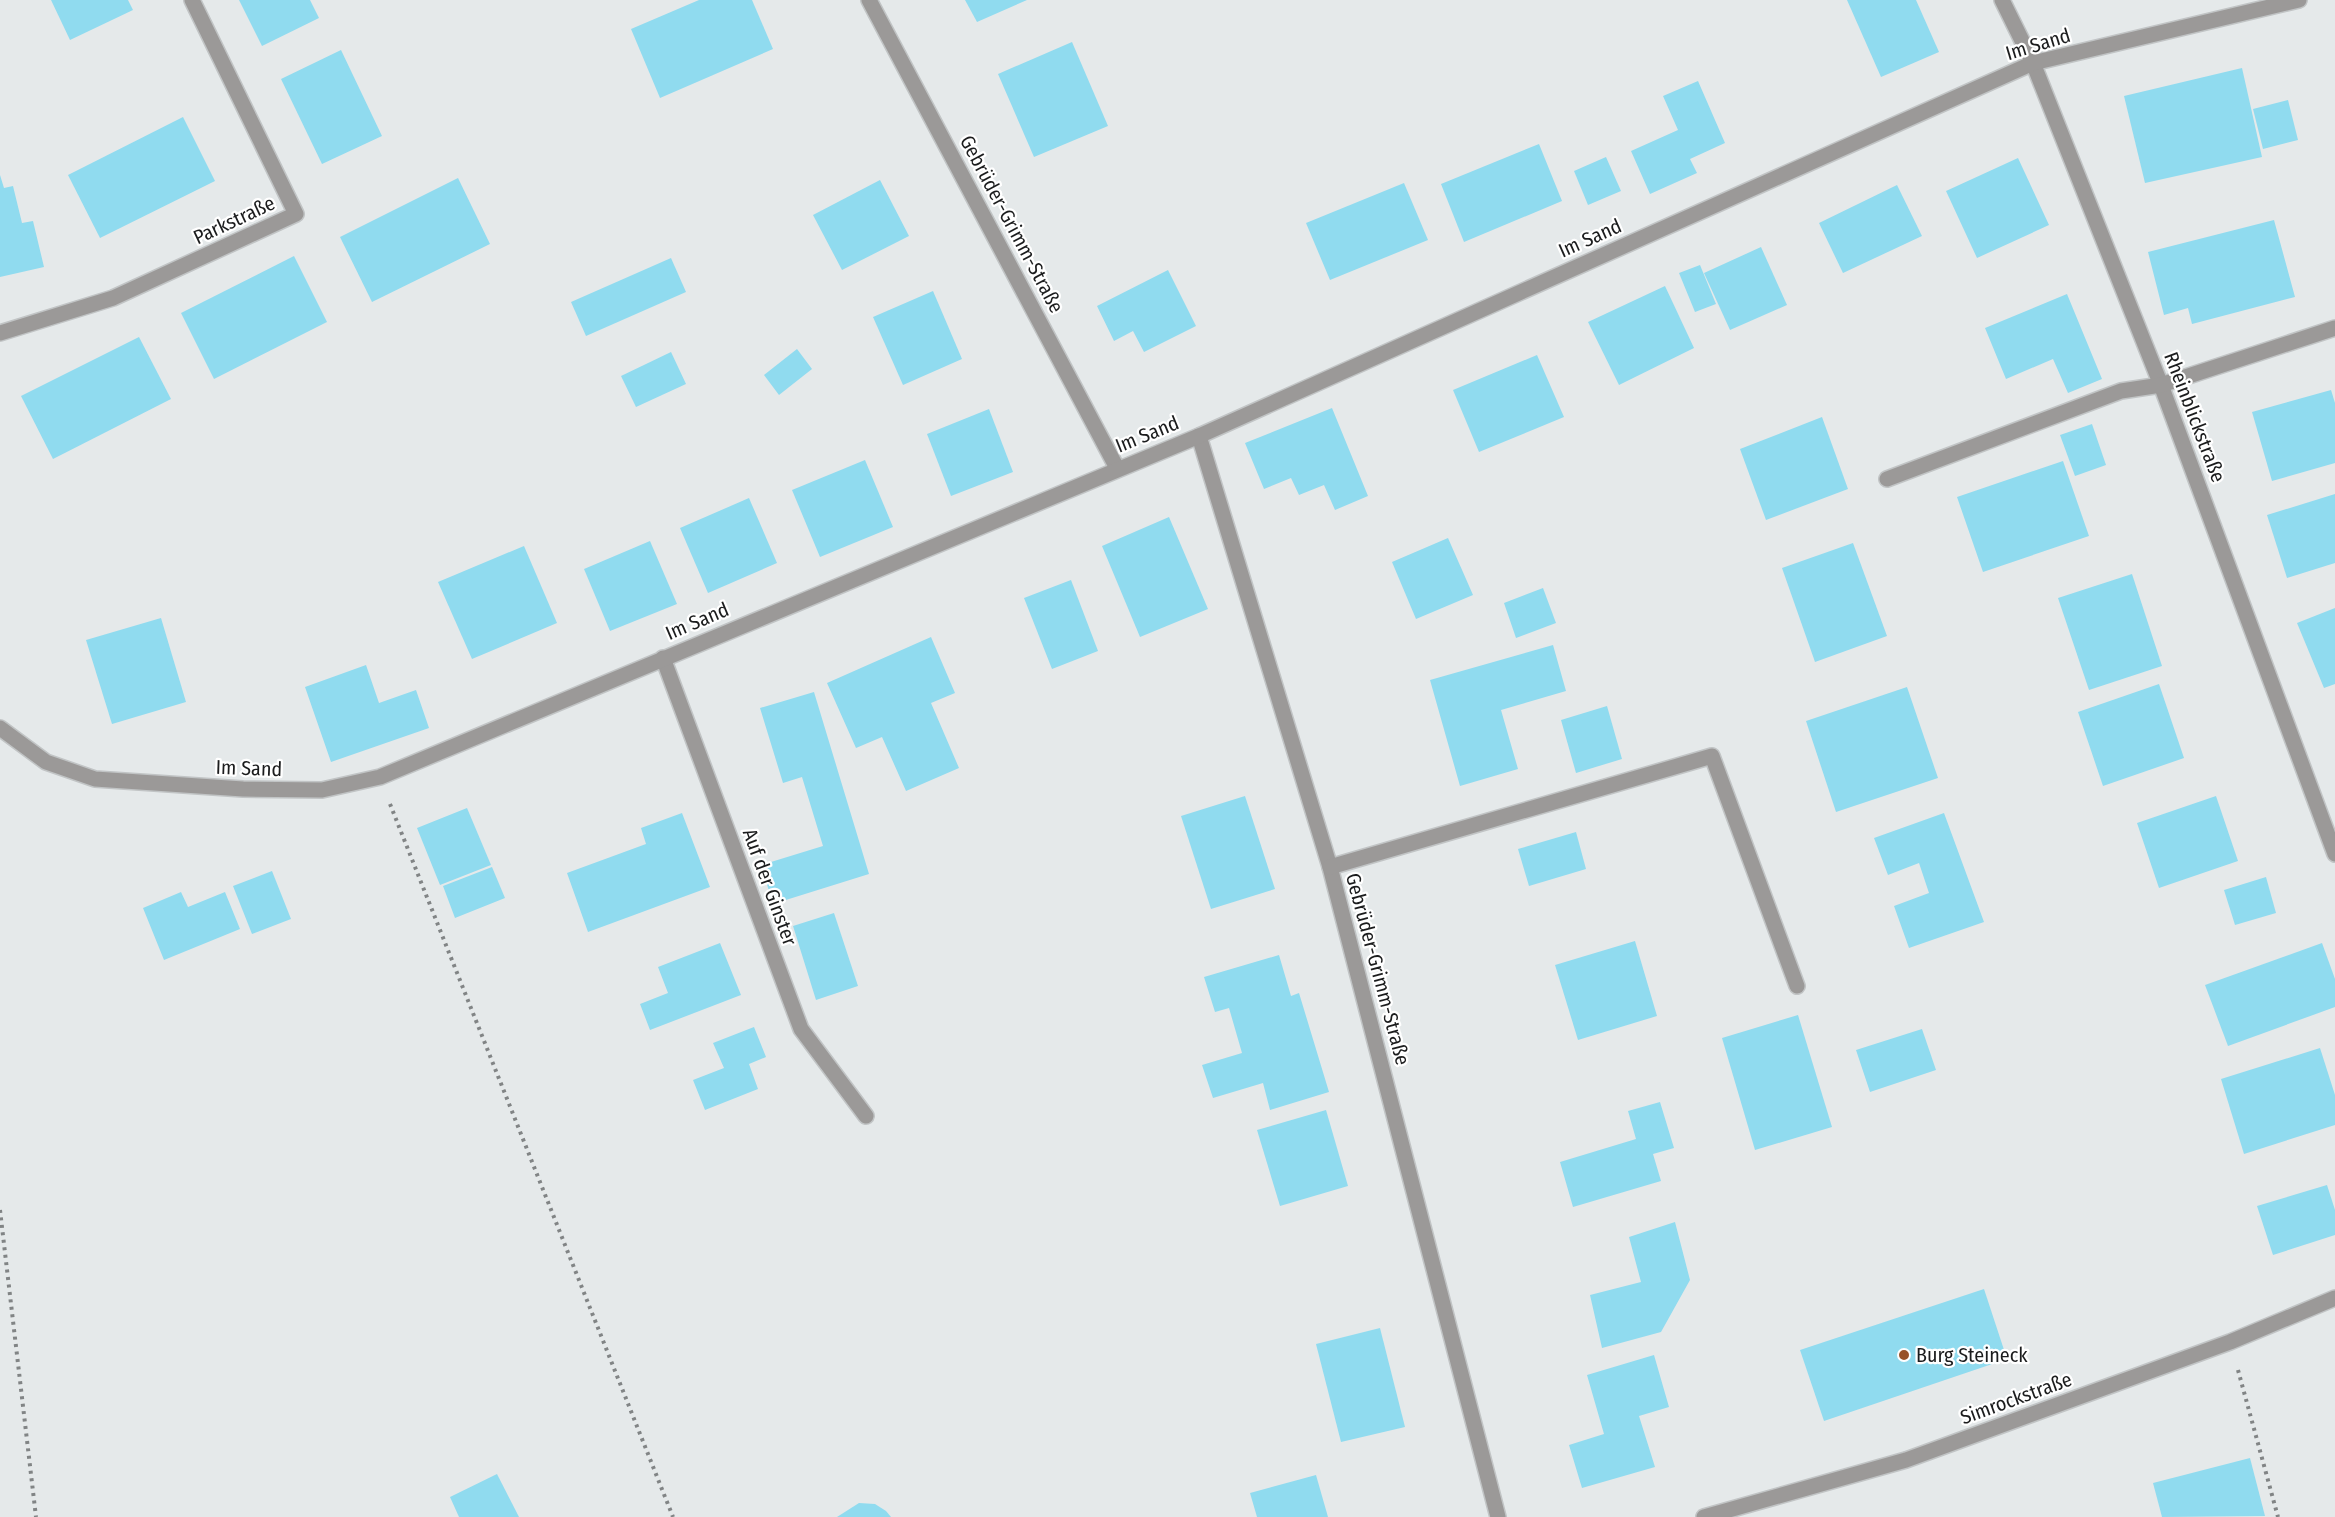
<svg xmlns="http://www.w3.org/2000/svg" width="2335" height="1517" font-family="'Fira Sans Condensed',sans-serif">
	<rect width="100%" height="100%" fill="#e5e9ea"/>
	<g fill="#90dbef">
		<polygon points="51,0 128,0 133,10 70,40"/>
		<polygon points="239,0 310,0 319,18 262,46"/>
		<polygon points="699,0 752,0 773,49 660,98 631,29"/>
		<polygon points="965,0 1027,0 977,22"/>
		<polygon points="1847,0 1916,0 1939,52 1881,77"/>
		<polygon points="1072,42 1108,126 1034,157 998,74"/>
		<polygon points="341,50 382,136 322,164 281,79"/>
		<polygon points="2242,68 2262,157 2145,183 2124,96"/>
		<polygon points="1698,81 1725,143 1690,159 1697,173 1650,194 1631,151 1678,130 1663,96"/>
		<polygon points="2288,100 2298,140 2263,149 2253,109"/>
		<polygon points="183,117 215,181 100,238 68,175"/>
		<polygon points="1539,144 1562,201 1464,242 1441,184"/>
		<polygon points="1606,157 1621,191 1588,205 1574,171"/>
		<polygon points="2018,158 2049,225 1977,258 1946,191"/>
		<polygon points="0,175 4,188 13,186 22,223 33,221 44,267 0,277"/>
		<polygon points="458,178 490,244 372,302 340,237"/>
		<polygon points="880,180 909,236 842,270 813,215"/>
		<polygon points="1404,183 1428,240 1330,280 1306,223"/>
		<polygon points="1897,185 1922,236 1843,273 1819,223"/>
		<polygon points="2274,220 2295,297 2192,324 2188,308 2164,315 2148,252"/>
		<polygon points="1761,247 1787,305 1730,330 1704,273"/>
		<polygon points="294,256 327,322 214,379 181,313"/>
		<polygon points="671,258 686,292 586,336 571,302"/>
		<polygon points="1700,265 1716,304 1695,312 1679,273"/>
		<polygon points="1168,270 1196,326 1144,352 1133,331 1114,341 1097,306"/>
		<polygon points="1665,286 1694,348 1619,385 1588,322"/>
		<polygon points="933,291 962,359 903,385 873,317"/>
		<polygon points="2067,294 2102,379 2068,393 2053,359 2006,379 1985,328"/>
		<polygon points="139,337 171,399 53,459 21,396"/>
		<polygon points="797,349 812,369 779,395 764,375"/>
		<polygon points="671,352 686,384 636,407 621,376"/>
		<polygon points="1537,355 1564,417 1479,452 1453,390"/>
		<polygon points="2331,390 2335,403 2335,463 2272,481 2252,412"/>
		<polygon points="1332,408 1368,496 1335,510 1324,485 1299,495 1291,478 1264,489 1245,443"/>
		<polygon points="989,409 1013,472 951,496 927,434"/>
		<polygon points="1822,417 1848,489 1766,520 1740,449"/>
		<polygon points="2092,424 2106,465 2075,476 2060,435"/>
		<polygon points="865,460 893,527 820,557 792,490"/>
		<polygon points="2063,461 2089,536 1983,572 1957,497"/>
		<polygon points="2335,494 2335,563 2287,578 2267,515"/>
		<polygon points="749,498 777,563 708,593 680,528"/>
		<polygon points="1169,517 1208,609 1140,637 1102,546"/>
		<polygon points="1448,538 1473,595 1416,619 1392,562"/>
		<polygon points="650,541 677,604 610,631 584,569"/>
		<polygon points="1853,543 1887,636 1815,662 1782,568"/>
		<polygon points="524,546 557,623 472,659 438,582"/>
		<polygon points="2132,574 2162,666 2089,690 2058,598"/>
		<polygon points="1071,580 1098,651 1052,669 1024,598"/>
		<polygon points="1543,588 1556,623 1516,638 1504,603"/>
		<polygon points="2335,608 2335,684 2324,688 2297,623"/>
		<polygon points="161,618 186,702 112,724 86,640"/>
		<polygon points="931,637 955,693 931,703 959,768 906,791 882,737 856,748 827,683"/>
		<polygon points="1553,645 1566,691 1501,710 1518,769 1460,786 1430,680"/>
		<polygon points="366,665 379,703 416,690 429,728 331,762 305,687"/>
		<polygon points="2159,684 2184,758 2103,786 2078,712"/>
		<polygon points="1907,687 1938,778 1836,812 1806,721"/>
		<polygon points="814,692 869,874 773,904 761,865 823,846 802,777 783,783 760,708"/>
		<polygon points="1607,706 1622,759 1576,773 1561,720"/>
		<polygon points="1245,796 1275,889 1211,909 1181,816"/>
		<polygon points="2216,796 2238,861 2159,888 2137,823"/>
		<polygon points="467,808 491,865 440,885 417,828"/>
		<polygon points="682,813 710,887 588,932 567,873 646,844 641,828"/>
		<polygon points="1944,813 1984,922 1909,948 1894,906 1929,893 1919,863 1888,875 1874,838"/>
		<polygon points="1576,832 1586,869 1529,886 1518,849"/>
		<polygon points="492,867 505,898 455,918 443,886"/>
		<polygon points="272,871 291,919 252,934 233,886"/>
		<polygon points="2266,877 2276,913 2235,925 2224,890"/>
		<polygon points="181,892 188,907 225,892 240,929 164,960 143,908"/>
		<polygon points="834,913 858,986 816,1000 793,926"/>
		<polygon points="1635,941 1657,1016 1578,1040 1555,965"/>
		<polygon points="720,943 741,995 650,1030 640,1004 668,993 658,967"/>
		<polygon points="2322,943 2335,979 2335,1007 2228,1046 2205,985"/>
		<polygon points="1279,955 1291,996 1299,993 1329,1092 1270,1110 1263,1083 1213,1098 1202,1065 1242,1053 1229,1008 1215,1012 1204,977"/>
		<polygon points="1798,1015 1832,1127 1755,1150 1722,1038"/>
		<polygon points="754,1027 766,1057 749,1064 758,1089 705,1110 693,1080 724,1068 713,1043"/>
		<polygon points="1922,1029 1936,1070 1870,1092 1856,1050"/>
		<polygon points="2320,1048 2335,1095 2335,1125 2244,1154 2221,1079"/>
		<polygon points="1660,1102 1674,1148 1653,1154 1661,1181 1573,1207 1560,1162 1636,1139 1628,1111"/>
		<polygon points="1326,1110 1348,1186 1280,1206 1257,1130"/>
		<polygon points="2327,1185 2335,1210 2335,1235 2273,1255 2257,1206"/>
		<polygon points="1675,1222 1690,1280 1661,1332 1602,1348 1590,1295 1641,1282 1629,1237"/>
		<polygon points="1984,1289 2007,1359 1824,1421 1800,1350"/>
		<polygon points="1380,1328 1405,1427 1341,1442 1316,1344"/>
		<polygon points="1654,1355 1669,1407 1639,1416 1655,1467 1582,1488 1569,1445 1604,1434 1587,1375"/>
		<polygon points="2250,1458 2265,1516 2162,1517 2153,1483"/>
		<polygon points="497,1474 519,1517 459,1517 450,1497"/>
		<polygon points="1316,1475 1328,1517 1257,1517 1250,1493"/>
		<polygon points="859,1503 875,1504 886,1511 891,1517 837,1517"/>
	</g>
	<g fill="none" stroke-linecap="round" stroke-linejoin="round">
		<defs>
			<g id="minor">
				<polyline points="869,0 1117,468"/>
				<polyline points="2002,0 2033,63 2161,385 2335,854"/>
				<polyline points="0,333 113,298 296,214 192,0"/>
				<polyline points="1199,436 1330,867 1498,1517"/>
				<polyline points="1887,479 2121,391 2161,385 2335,328"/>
				<polyline points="663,658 801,1029 866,1116"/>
				<polyline points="0,728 46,762 95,779 243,789 322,790 380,777 1199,436 2033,63 2299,0"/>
				<polyline points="1330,867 1712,756 1797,986"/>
				<polyline points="1704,1517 1906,1460 2230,1342 2335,1298"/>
			</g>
		</defs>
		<use href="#minor" stroke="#c1c4c5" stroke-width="18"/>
		<g stroke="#818485" stroke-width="4" stroke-dasharray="3 4.5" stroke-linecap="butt">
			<polyline points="390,804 673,1517"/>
			<polyline points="0,1210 36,1517"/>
			<polyline points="2238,1370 2278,1517"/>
		</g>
		<use href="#minor" stroke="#9b9998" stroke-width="15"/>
	</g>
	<circle fill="#975228" stroke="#fff" stroke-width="2" cx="1904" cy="1355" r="6"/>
	<g text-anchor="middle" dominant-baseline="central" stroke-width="4.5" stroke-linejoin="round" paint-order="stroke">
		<g font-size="20" fill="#1b1c1d" stroke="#fff">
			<text transform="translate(2038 44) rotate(-17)">Im Sand</text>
			<text transform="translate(234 220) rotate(-25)">Parkstraße</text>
			<text transform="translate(1012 224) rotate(62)">Gebrüder-Grimm-Straße</text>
			<text transform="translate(1590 238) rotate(-24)">Im Sand</text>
			<text transform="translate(2195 417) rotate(69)">Rheinblickstraße</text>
			<text transform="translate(1147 434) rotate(-22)">Im Sand</text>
			<text transform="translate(697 621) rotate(-23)">Im Sand</text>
			<text transform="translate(249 768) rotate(2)">Im Sand</text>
			<text transform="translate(770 887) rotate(70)">Auf der Ginster</text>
			<text transform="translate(1378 969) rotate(75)">Gebrüder-Grimm-Straße</text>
			<text transform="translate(2016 1398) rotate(-20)">Simrockstraße</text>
		</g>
		<g font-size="20" fill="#1b1c1d" stroke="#fff" text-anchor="start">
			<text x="1916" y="1355">Burg Steineck</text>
		</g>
	</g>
</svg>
